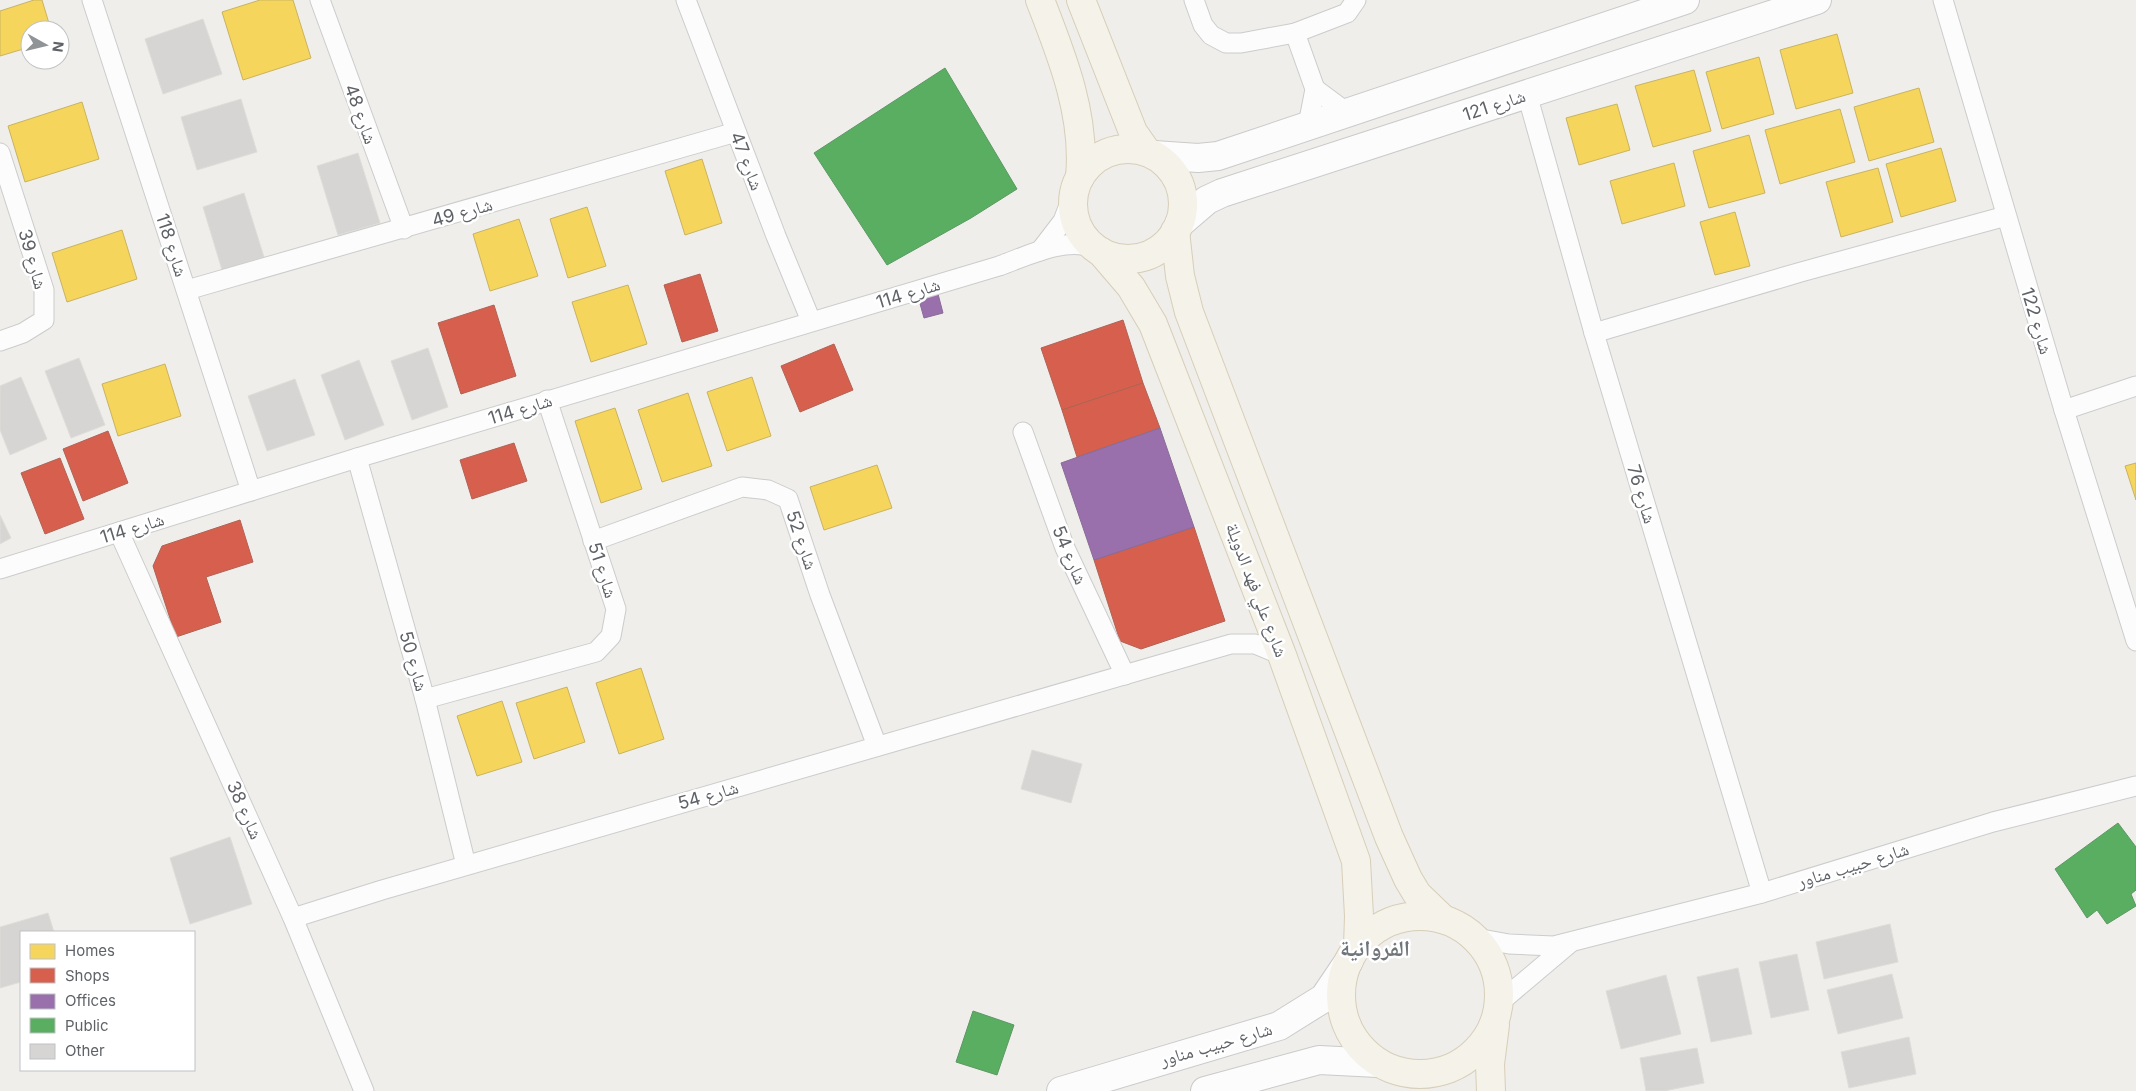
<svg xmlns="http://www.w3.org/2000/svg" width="2136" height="1091" font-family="Inter,'Noto Naskh Arabic',sans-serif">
	<rect width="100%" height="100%" fill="#efeeea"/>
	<g fill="#f6d55c" stroke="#c9b360">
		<polygon points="34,0 42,0 51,30 30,30 30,47 0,56 0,11"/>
		<polygon points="260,0 293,0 311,58 243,80 222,12"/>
		<polygon points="1837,34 1853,93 1796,109 1780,50"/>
		<polygon points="1759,57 1774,114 1722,129 1706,72"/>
		<polygon points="1694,70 1711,131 1653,147 1635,86"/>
		<polygon points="1919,88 1934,142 1869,161 1854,107"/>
		<polygon points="82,102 99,159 25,182 8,126"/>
		<polygon points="1617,104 1630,150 1579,165 1566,118"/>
		<polygon points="1840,109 1855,162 1780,184 1765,130"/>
		<polygon points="1749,135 1765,193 1709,208 1693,151"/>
		<polygon points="1941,148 1956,201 1901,217 1886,164"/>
		<polygon points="702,159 722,223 685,235 665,171"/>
		<polygon points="1674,163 1685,206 1622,224 1610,181"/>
		<polygon points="1878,168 1893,222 1841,237 1826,182"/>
		<polygon points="587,207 606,266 568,278 550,219"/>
		<polygon points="1735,212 1750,266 1715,275 1700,222"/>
		<polygon points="519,219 538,276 490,291 473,234"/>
		<polygon points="122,230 137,279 67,302 52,253"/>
		<polygon points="628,285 647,344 591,362 572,302"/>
		<polygon points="165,364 181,416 118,436 102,384"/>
		<polygon points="752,377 771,436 727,451 707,392"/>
		<polygon points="688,393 712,466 662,482 638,410"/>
		<polygon points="615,408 642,489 601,503 575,421"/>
		<polygon points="2136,463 2136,500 2125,466"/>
		<polygon points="877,465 892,508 824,530 810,487"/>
		<polygon points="641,668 664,739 619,754 596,683"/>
		<polygon points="567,687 585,742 534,759 516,703"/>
		<polygon points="502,701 522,762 477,776 457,716"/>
	</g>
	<g fill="#d6604d" stroke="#b26155">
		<polygon points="700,274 718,331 682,342 664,285"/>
		<polygon points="494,305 516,376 461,394 438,323"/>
		<polygon points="1123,320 1143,383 1062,410 1041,348"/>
		<polygon points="834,344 853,390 800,412 781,366"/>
		<polygon points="1143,383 1160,428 1077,457 1062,410"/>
		<polygon points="108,431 128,483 83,501 63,449"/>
		<polygon points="514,443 527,481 472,499 460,460"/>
		<polygon points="60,458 84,519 45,534 21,473"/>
		<polygon points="240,520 253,562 206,577 221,622 176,637 153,566 162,546"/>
		<polygon points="1194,527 1225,621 1141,649 1120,641 1094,560"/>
	</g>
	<g fill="#9970ab" stroke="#886c97">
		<polygon points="938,294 943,313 924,318 919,300"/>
		<polygon points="1160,428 1194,527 1094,560 1061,463"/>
	</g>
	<g fill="#5aae61" stroke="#5c9863">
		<polygon points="945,68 1017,189 971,218 887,265 814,153"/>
		<polygon points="2118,823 2136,847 2136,890 2131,894 2136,906 2107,924 2097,910 2087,918 2055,869"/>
		<polygon points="973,1011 1014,1025 997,1075 956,1062"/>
	</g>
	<g fill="#d6d5d3" stroke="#deddd9">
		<polygon points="203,19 222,74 163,94 145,39"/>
		<polygon points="241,99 257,152 197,170 181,117"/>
		<polygon points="358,153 380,223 338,235 317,166"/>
		<polygon points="244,193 264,257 222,270 203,207"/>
		<polygon points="428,348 448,407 412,420 391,361"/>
		<polygon points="79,358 105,425 71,438 45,371"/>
		<polygon points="359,360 384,425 345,440 321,375"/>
		<polygon points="21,377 47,439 10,455 0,430 0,386"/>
		<polygon points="295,379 315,435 267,451 248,396"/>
		<polygon points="0,515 11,538 0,544"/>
		<polygon points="1032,750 1082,764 1071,803 1021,789"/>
		<polygon points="230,837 252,904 190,924 170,858"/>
		<polygon points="48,913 54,932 21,932 21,982 0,988 0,927"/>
		<polygon points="1890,924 1898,962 1824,979 1816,942"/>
		<polygon points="1797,954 1809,1010 1771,1018 1759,962"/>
		<polygon points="1738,968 1752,1034 1711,1042 1697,977"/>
		<polygon points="1892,974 1903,1018 1838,1034 1827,990"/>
		<polygon points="1666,975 1681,1034 1621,1049 1606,991"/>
		<polygon points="1909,1037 1916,1074 1849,1088 1841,1052"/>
		<polygon points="1697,1048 1704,1083 1664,1091 1646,1091 1640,1058"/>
	</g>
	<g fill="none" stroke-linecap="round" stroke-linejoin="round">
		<defs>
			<g id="street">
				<polyline points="92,0 251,491"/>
				<polyline points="320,0 404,229"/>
				<polyline points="686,0 776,236 811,321"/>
				<polyline points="1194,0 1203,25 1211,35 1226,43 1241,43 1295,33 1347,13 1356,0"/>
				<polyline points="1943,0 2064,410 2136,641"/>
				<polyline points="1295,33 1315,89 1308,125"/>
				<polyline points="1315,89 1346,112"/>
				<polyline points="1527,94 1594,333 1762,893"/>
				<polyline points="0,153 44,290 44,320 23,333 0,341"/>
				<polyline points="1040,251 1063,221 1076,187"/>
				<polyline points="187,290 736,132"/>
				<polyline points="1594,333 1801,272 2006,216"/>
				<polyline points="2064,410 2136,386"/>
				<polyline points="1023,432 1065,548 1125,675"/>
				<polyline points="357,458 425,699 466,865"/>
				<polyline points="119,532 293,918 364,1091"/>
				<polyline points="593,541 742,487 768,490 788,499 820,595 877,746"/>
				<path d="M0,569l357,-111 642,-192c31,-11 64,-29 97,-18"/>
				<polyline points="425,699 596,652 611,636 616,609 547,400"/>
				<polyline points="293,918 382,890 1231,644 1255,644 1282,655"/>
				<polyline points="1476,938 1509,944 1554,946 1762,893 1993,822 2136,786"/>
				<polyline points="1499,1003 1570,943"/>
			</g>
			<g id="secondary">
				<polyline points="1154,155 1198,158 1218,156 1685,0"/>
				<polyline points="1179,224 1207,200 1222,193 1817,0"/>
				<polyline points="1061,1091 1279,1026 1324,998 1349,961"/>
				<polyline points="1205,1091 1319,1060 1378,1063"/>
			</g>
			<g id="primary">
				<path d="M1040,0c22,56 46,116 40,177"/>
				<polyline points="1081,0 1133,132 1147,152"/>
				<circle cx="1128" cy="204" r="55"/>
				<polyline points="1175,231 1180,276 1189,312 1389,837 1408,879 1417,894 1443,919"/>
				<polyline points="1101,252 1131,287 1153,324 1282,655 1356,861 1359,916 1358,946"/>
				<circle cx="1420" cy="995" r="79"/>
				<polyline points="1491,1091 1490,1064 1495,1025"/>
			</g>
		</defs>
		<use href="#street" stroke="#cbcccc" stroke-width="21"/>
		<use href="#secondary" stroke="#cacacb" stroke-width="30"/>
		<use href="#primary" stroke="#d7ceb8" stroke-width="30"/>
		<use href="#street" stroke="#fdfcfc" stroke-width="19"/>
		<use href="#secondary" stroke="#fdfcfc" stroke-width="28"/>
		<use href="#primary" stroke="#f4f2e9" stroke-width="28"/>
	</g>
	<g text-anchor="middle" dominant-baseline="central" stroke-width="5" stroke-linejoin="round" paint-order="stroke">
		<g font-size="18" fill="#5f6368" stroke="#fff">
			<text transform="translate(1494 105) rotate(-18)">شارع 121</text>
			<text transform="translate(361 114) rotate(70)">شارع 48</text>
			<text transform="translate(747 161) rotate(69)">شارع 47</text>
			<text transform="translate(462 212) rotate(-16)">شارع 49</text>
			<text transform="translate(172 245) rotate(72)">شارع 118</text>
			<text transform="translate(33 259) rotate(74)">شارع 39</text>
			<text transform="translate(908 293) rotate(-17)">شارع 114</text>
			<text transform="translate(2037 321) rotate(73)">شارع 122</text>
			<text transform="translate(520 409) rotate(-17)">شارع 114</text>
			<text transform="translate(1642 494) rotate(73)">شارع 76</text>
			<text transform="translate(132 528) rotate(-17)">شارع 114</text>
			<text transform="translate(802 540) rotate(71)">شارع 52</text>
			<text transform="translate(1070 555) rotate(67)">شارع 54</text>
			<text transform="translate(603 570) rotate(72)">شارع 51</text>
			<text transform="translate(1257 590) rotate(69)">شارع علي فهد الدويلة</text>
			<text transform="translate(414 661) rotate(74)">شارع 50</text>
			<text transform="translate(708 795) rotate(-16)">شارع 54</text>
			<text transform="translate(245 810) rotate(66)">شارع 38</text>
			<text transform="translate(1853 865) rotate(-17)">شارع حبيب مناور</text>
			<text transform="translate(1216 1044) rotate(-16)">شارع حبيب مناور</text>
		</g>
		<g font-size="22" font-weight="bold" fill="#70757a" stroke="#fff">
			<text x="1375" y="948">الفروانية</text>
		</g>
	</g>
	<rect x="20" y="931" width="175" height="140" fill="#ffffff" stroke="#bfc1c3"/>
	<rect x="30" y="944" width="25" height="15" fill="#f6d55c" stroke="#bfc1c3"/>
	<text x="65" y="956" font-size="15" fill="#5f6368">Homes</text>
	<rect x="30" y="968" width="25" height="15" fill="#d6604d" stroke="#bfc1c3"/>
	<text x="65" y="981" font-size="15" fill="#5f6368">Shops</text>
	<rect x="30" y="994" width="25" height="15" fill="#9970ab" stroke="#bfc1c3"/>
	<text x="65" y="1006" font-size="15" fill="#5f6368">Offices</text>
	<rect x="30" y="1018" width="25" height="15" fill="#5aae61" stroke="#bfc1c3"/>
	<text x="65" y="1031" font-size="15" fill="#5f6368">Public</text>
	<rect x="30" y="1044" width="25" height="15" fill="#d6d5d3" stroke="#bfc1c3"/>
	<text x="65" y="1056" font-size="15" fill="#5f6368">Other</text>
	<g transform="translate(45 45) rotate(98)"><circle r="24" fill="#ffffff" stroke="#bfc1c3"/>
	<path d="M0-4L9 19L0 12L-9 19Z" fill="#919496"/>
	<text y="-8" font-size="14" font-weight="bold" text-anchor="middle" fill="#5f6368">N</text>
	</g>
</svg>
